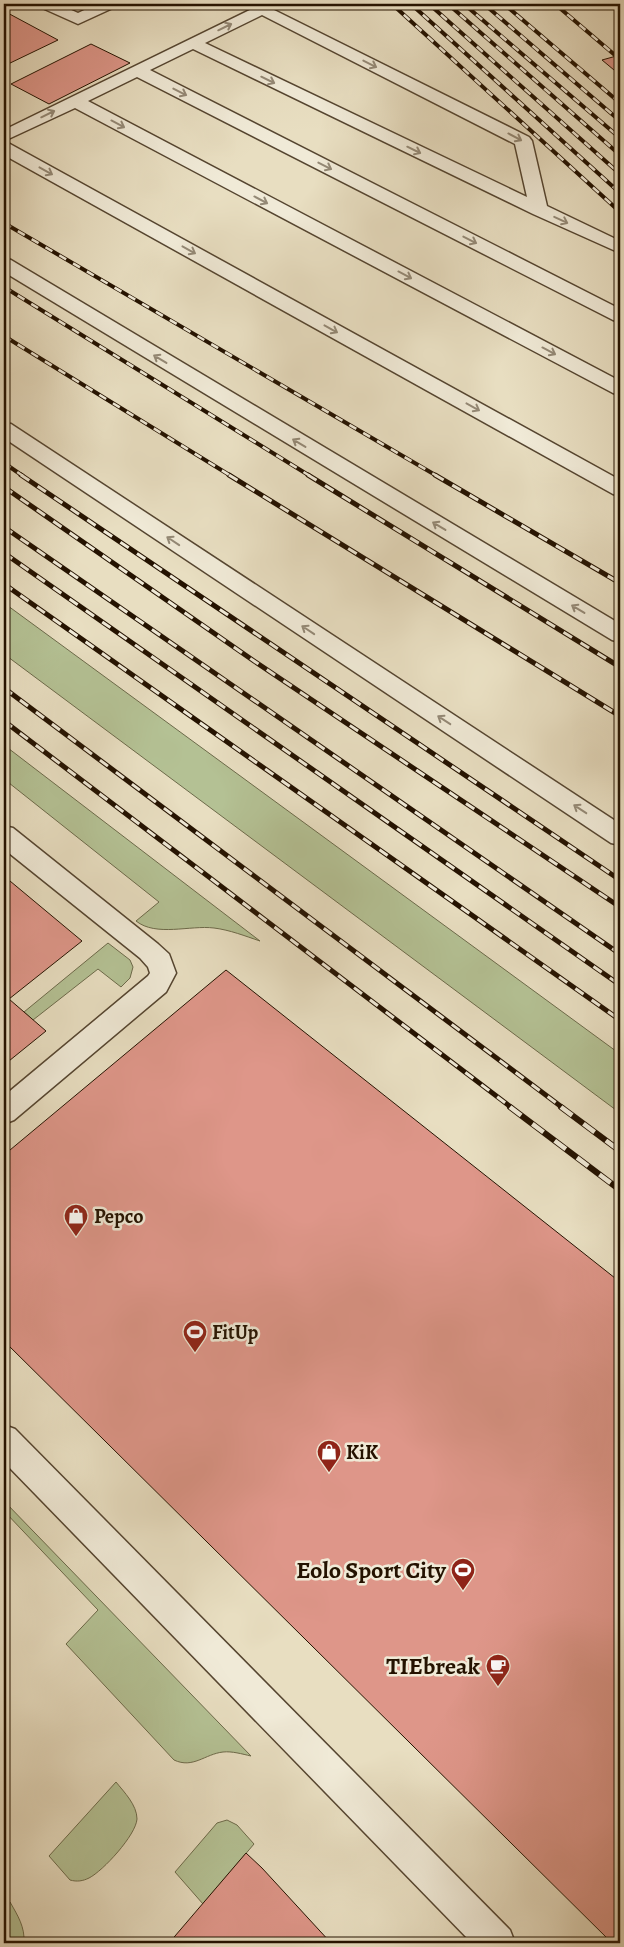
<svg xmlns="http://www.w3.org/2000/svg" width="624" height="1947" font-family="Alegreya,serif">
	<rect width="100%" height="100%" fill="#e8dec1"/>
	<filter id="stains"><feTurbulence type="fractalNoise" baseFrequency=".004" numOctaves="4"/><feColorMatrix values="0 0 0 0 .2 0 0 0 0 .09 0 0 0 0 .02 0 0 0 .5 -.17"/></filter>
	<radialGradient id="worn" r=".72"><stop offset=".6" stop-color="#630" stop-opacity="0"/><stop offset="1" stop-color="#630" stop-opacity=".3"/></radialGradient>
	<g fill="#b4c194" stroke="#6c6a4a">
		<polygon points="4,603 620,1054 620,1113 4,654"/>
		<path d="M4,745l256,196c-15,-5 -30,-11 -46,-13 -24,-3 -58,9 -78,-7l23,-19 -155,-123z"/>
		<polygon points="108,943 130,960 133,967 130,978 121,987 98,969 33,1020 24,1012"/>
		<path d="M4,1501l247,255c-9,-2 -19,-5 -28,-4 -18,2 -30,17 -49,8l-108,-116 32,-34 -94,-99z"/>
		<path d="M116,1782c8,10 21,23 21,37 -1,16 -34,52 -48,59 -6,3 -12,4 -19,2l-21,-24z"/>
		<polygon points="227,1820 237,1825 254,1844 203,1904 175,1872 217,1823"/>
		<path d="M10,1902c8,14 15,25 14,41h-20v-33z"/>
	</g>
	<g fill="#de9689" stroke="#241200">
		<polygon points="4,11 58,40 6,65 4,64"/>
		<polygon points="91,44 130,63 49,104 11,84"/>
		<polygon points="620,55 620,75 602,60"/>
		<polygon points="4,876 82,941 9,999 46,1031 4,1065"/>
		<polygon points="226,970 620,1282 620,1943 612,1943 4,1341 4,1155"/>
		<polygon points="246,1853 262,1868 331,1943 169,1943"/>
	</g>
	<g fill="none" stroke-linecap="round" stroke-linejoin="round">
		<defs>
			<g id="lane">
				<polygon points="38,4 58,4 78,13 97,4 117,4 115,7 78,24 40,7"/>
				<path d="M262,4l267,133 3,4 15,65 73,35v12l-87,-39 -340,-165 -43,21 470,239v13l-7,-2 -476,-243 -49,24 532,280v14l-7,-2 -538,-285 -71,33v-11zM262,15l253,129 12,53 -322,-154z"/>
				<polygon points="4,143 10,144 620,480 620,496 613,494 4,155"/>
				<polygon points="4,258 11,260 620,624 620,642 612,640 4,272"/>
				<polygon points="4,423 11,424 620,824 620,845 611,843 4,438"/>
				<polygon points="4,826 13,828 158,944 169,954 176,973 166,992 14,1120 4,1124 4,1096 148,976 150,973 148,967 140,958 4,849"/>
				<polygon points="4,1425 15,1429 510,1930 515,1943 472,1943 4,1462"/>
			</g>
		</defs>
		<use href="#lane" stroke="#554530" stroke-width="3"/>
		<use href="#lane" fill="#f0ead7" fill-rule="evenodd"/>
		<defs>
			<g id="rail-far2">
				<polyline points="392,4 620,212"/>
				<polyline points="411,4 620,193"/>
				<polyline points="429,4 620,174"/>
				<polyline points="448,4 620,155"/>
				<polyline points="464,4 620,138"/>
				<polyline points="484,4 620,121"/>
				<polyline points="504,4 620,103"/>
				<polyline points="555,4 616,56"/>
				<polyline points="4,223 437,476"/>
				<polyline points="4,287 310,476"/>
				<polyline points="4,336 231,476"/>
				<polyline points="4,463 23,476"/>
			</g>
			<g id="rail-far1">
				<polyline points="21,475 620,880"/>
				<polyline points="229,475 620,716"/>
				<polyline points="308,475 620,667"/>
				<polyline points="435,475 620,583"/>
				<polyline points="4,487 254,661 620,907"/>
				<polyline points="4,527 620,954"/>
				<polyline points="4,553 620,985"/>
				<polyline points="4,584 620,1020"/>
				<polyline points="4,688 563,1108"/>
				<polyline points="4,721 512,1108"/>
			</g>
			<g id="rail">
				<polyline points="510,1107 620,1190"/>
				<polyline points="561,1107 620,1151"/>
			</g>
		</defs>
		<use href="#rail-far2" stroke="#241200" stroke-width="4"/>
		<use href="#rail-far1" stroke="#241200" stroke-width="5"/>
		<use href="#rail" stroke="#241200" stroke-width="6"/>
		<use href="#rail-far2" stroke="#f0ead7" stroke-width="2.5" stroke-dasharray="8" stroke-linecap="butt"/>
		<use href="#rail-far1" stroke="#f0ead7" stroke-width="3" stroke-dasharray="10" stroke-linecap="butt"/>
		<use href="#rail" stroke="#f0ead7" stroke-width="4.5" stroke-dasharray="14" stroke-linecap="butt"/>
	</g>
	<defs><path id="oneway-shaft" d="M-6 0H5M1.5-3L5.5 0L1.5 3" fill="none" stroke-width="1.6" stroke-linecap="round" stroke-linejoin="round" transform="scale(1.25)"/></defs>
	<g stroke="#948976">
		<use href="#oneway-shaft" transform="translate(225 27) rotate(-26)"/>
		<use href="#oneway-shaft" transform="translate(370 64) rotate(27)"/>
		<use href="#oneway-shaft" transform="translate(268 80) rotate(26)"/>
		<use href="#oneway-shaft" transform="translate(180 92) rotate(27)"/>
		<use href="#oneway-shaft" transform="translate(48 114) rotate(-26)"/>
		<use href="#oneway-shaft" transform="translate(118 124) rotate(28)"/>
		<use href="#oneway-shaft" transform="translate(515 137) rotate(28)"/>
		<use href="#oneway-shaft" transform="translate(414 150) rotate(26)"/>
		<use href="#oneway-shaft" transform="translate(325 166) rotate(27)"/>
		<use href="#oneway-shaft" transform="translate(46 171) rotate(29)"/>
		<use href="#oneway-shaft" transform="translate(261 200) rotate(28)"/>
		<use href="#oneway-shaft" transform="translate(561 220) rotate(25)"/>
		<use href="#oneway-shaft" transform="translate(470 240) rotate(27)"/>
		<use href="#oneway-shaft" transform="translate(189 250) rotate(29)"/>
		<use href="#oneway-shaft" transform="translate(405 275) rotate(28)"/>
		<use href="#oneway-shaft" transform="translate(331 329) rotate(29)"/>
		<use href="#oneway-shaft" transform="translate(549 351) rotate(28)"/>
		<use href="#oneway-shaft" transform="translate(160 359) rotate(-149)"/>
		<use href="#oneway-shaft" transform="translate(473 407) rotate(29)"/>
		<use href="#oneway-shaft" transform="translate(299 443) rotate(-149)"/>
		<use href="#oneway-shaft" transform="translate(439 526) rotate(-149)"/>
		<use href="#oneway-shaft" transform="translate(173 541) rotate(-146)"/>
		<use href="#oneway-shaft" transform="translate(578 609) rotate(-149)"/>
		<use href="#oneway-shaft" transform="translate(308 630) rotate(-146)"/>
		<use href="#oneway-shaft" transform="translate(444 720) rotate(-147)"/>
		<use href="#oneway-shaft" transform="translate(580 809) rotate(-147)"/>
	</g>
	<defs>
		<symbol id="shop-pin" viewBox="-11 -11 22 30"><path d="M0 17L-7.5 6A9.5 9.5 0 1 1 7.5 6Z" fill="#8f2418" stroke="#f0ead7"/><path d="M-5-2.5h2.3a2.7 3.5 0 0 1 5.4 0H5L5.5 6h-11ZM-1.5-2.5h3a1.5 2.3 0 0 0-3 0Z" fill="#fff"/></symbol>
		<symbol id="stadium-pin" viewBox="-11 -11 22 30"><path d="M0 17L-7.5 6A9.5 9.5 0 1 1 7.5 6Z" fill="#8f2418" stroke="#f0ead7"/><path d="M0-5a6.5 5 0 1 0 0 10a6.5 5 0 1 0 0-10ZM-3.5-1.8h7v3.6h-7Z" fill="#fff"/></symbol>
		<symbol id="cafe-pin" viewBox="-11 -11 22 30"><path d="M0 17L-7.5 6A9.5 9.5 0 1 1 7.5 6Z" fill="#8f2418" stroke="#f0ead7"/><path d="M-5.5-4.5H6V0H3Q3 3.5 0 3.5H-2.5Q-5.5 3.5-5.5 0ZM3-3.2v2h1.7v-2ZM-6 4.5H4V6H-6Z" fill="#fff"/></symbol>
	</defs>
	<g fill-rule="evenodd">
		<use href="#shop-pin" x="62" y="1202" width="28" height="38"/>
		<use href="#stadium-pin" x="181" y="1318" width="28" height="38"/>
		<use href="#shop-pin" x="315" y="1438" width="28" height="38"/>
		<use href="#stadium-pin" x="449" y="1556" width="28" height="38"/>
		<use href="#cafe-pin" x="484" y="1652" width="28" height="38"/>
	</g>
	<g text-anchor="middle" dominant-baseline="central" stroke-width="5" stroke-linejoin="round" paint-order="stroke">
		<g font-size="20" font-weight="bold" fill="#241200" stroke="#f0ead7" text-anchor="start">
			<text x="94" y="1216">Pepco</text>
			<text x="212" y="1332">FitUp</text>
			<text x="346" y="1452">KiK</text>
		</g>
		<g font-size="24" font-weight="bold" fill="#241200" stroke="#f0ead7" text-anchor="end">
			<text x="446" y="1570">Eolo Sport City</text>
			<text x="480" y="1666">TIEbreak</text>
		</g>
	</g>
	<rect width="624" height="1947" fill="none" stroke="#e8dec1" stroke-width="20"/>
	<rect x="5" y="5" width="614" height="1937" fill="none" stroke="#241200" stroke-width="2.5"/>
	<rect x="10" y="10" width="604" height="1927" fill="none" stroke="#241200"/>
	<rect width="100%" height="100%" filter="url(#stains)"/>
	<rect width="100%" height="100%" fill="url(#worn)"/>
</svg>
